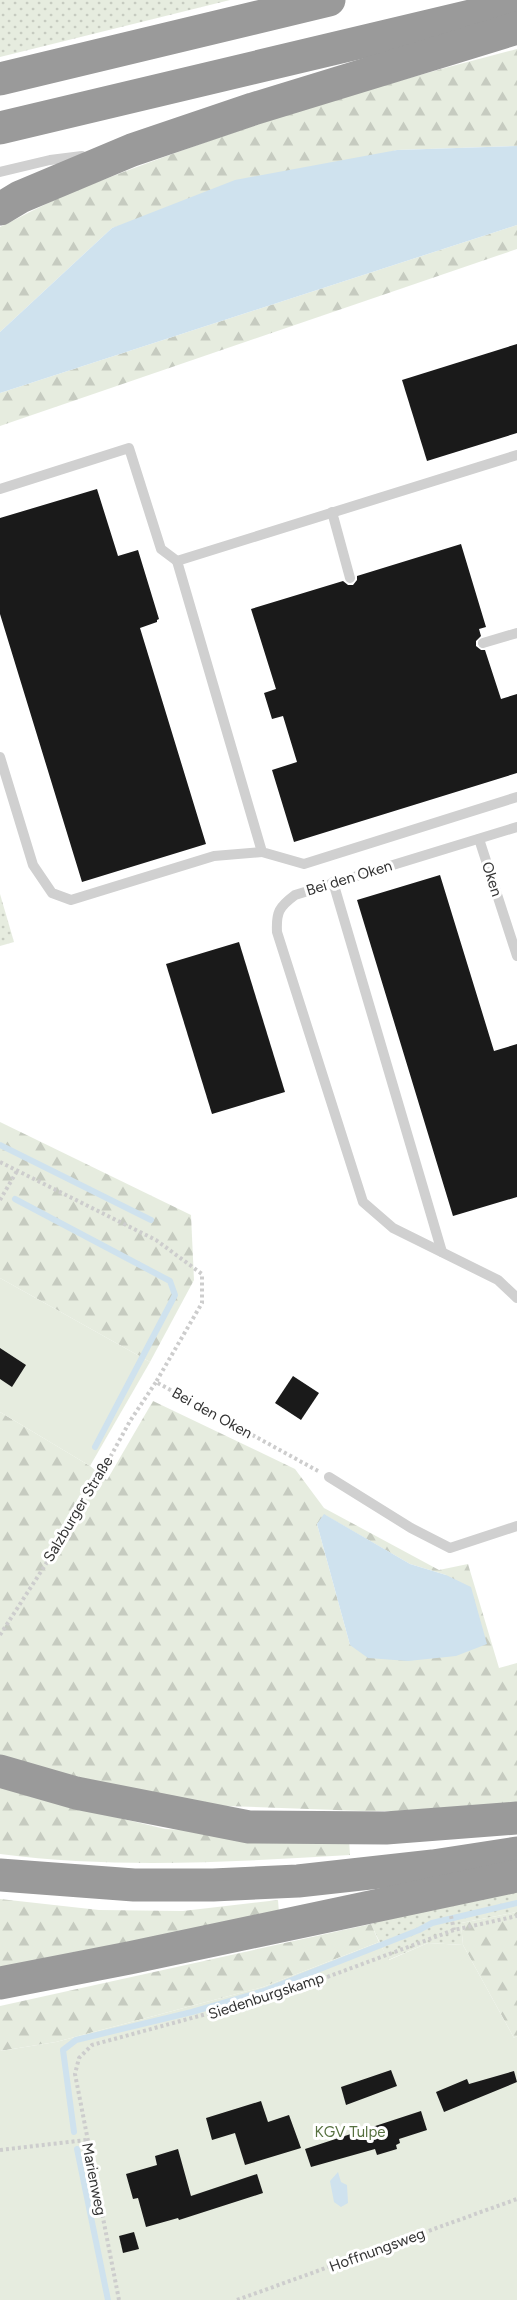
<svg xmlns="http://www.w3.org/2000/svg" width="517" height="2300" font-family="Figtree,sans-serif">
	<defs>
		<pattern id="grass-dots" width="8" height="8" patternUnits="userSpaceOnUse" patternTransform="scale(1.5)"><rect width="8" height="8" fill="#e6ecdf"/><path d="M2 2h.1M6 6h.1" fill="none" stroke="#c6cbc0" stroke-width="1.8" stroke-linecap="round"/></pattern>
		<pattern id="forest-firs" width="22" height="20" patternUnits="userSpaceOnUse" patternTransform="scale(1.5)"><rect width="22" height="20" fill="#e6ecdf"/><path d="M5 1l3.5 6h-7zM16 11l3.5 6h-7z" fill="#c6cbc0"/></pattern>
	</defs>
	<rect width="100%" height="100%" fill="#fff"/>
	<g fill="url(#grass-dots)">
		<polygon points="0,0 230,0 0,57"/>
		<polygon points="0,894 14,942 0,946"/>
		<polygon points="517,1883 517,1912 461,1923 463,1945 428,1943 388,1960 371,1924 429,1904"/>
	</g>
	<g fill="url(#forest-firs)" fill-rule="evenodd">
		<path d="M517,49v97l-120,4 -285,78 -112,104v-105c29,-14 57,-30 87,-41 139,-55 285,-100 430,-137z"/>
		<polygon points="517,225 517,249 0,426 0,393"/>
		<polygon points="0,1122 191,1215 194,1280 150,1362 0,1278"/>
		<path d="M153,1401l142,68 29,39 115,62 29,-6 31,104 18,-5v142l-82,6h-72l-137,-5 -95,-13 -131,-37v-344l90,54 17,14zM325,1515l85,49 36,11 -96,70 -33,-121z"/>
		<path d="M0,1787l29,9 136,33 184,10 1,16c-117,7 -234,14 -350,-1z"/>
		<polygon points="0,1899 99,1910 183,1911 278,1900 279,1913 0,1971"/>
		<polygon points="517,1912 517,2036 514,2038 463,1945 461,1923"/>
		<polygon points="371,1924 379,1942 263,1987 56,2042 0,2051 0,2006"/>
	</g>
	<g fill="#e6ecdf">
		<polygon points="0,1278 150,1362 90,1466 0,1412"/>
		<polygon points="379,1942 389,1960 428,1943 463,1945 514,2038 517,2036 517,2300 0,2300 0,2051 56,2042 263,1987"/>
	</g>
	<g fill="#cfe2ee">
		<polygon points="517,146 517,225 0,393 0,332 112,228 235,180 397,150"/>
		<polygon points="324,1514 410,1564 446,1575 471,1587 487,1644 456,1656 408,1661 368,1658 350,1645 317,1524"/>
		<polygon points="338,2172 341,2182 347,2185 348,2203 341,2207 334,2202 330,2181"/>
	</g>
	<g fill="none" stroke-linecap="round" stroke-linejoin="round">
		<g stroke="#cfe2ee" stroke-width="6">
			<polyline points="0,1145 151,1220"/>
			<polyline points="15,1199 170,1281 175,1295 95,1447"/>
			<polyline points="74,2132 63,2050 76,2040 192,2012 264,1991 419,1930 432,1923 517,1903"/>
			<polyline points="77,2149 108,2300"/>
		</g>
	</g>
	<g fill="#1a1a1a">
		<polygon points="517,344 517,433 427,461 402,380"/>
		<polygon points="97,489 118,556 138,550 159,619 157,620 157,622 140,628 206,844 82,882 0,614 0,518"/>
		<polygon points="461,544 486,627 479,629 481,636 476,641 476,646 481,650 485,650 501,699 517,694 517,773 294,842 272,770 297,762 283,716 272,719 264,693 276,689 251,609 343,581 348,585 353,585 357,580 357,576"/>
		<polygon points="440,875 494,1051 517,1044 517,1197 453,1216 357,900"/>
		<polygon points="239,942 285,1092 212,1114 166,964"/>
		<polygon points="0,1348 26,1365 12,1387 0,1379"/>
		<polygon points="293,1376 319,1393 301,1420 275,1403"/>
		<polygon points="391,2070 397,2086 346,2105 341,2087"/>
		<polygon points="514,2071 517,2082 444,2112 436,2092 467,2079 469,2084"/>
		<polygon points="261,2101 268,2122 289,2115 301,2148 245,2165 235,2133 212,2140 206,2118"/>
		<polygon points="421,2111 427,2130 399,2139 400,2143 396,2145 397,2149 377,2155 375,2149 311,2167 305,2149"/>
		<polygon points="178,2149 191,2196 257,2174 263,2193 179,2220 178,2218 146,2227 138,2198 133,2199 126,2174 157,2165 155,2156"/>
		<polygon points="134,2232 139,2249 123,2253 119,2236"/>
	</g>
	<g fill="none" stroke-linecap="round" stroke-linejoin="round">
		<g stroke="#cdcdcd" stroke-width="4" stroke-dasharray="3 3" stroke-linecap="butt">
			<polyline points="0,1162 156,1240 202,1274 202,1303 156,1382 318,1471"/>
			<polyline points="0,1200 17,1171"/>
			<polyline points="0,1635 84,1505 130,1421 156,1382"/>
			<polyline points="451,1916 454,1930"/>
			<polyline points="0,2150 86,2140"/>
			<polyline points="119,2300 75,2074 79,2058 92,2045 284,1993 454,1930 517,1916"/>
			<polyline points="237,2300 517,2199"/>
		</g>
		<g stroke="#d0d0d0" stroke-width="10">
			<polyline points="0,172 50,160 82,156"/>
			<polyline points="517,455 177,561 262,852 304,864 517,797"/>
			<polyline points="0,489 129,448 161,549 177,561"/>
			<polyline points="332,512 350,578"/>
			<polyline points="483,643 517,633"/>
			<polyline points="0,757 33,865 52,893 71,900 214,856 262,852"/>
			<path d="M517,827l-222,68c-16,12 -19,17 -18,37l86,270 30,26 105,52 19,18"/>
			<polyline points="479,839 517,956"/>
			<polyline points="333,882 442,1252"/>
			<polyline points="329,1477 411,1528 450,1548 517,1526"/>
		</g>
		<g stroke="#9a9a9a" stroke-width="33">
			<polyline points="0,79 329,0"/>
			<polyline points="0,128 517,5"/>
			<polyline points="0,209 20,197 132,150 253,109 517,28"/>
			<polyline points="0,1771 76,1793 249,1827 386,1828 517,1818"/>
			<polyline points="0,1875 134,1885 213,1885 298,1881 433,1866 517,1853"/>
			<polyline points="0,1983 129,1958 517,1876"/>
		</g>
	</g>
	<g text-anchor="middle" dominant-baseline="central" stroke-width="6" stroke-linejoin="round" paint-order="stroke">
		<g font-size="15" fill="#333" stroke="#fff">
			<text transform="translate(349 878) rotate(-17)">Bei den Oken</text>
			<text transform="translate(492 879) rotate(72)">Oken</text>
			<text transform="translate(212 1413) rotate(29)">Bei den Oken</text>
			<text transform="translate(78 1509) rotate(-59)">Salzburger Straße</text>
			<text transform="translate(266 1996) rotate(-18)">Siedenburgskamp</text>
			<text transform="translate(94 2179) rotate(79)">Marienweg</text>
			<text transform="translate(377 2250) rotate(-20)">Hoffnungsweg</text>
		</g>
		<g font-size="15" fill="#56703f" stroke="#fff">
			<text x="350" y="2132">KGV Tulpe</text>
		</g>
	</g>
</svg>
